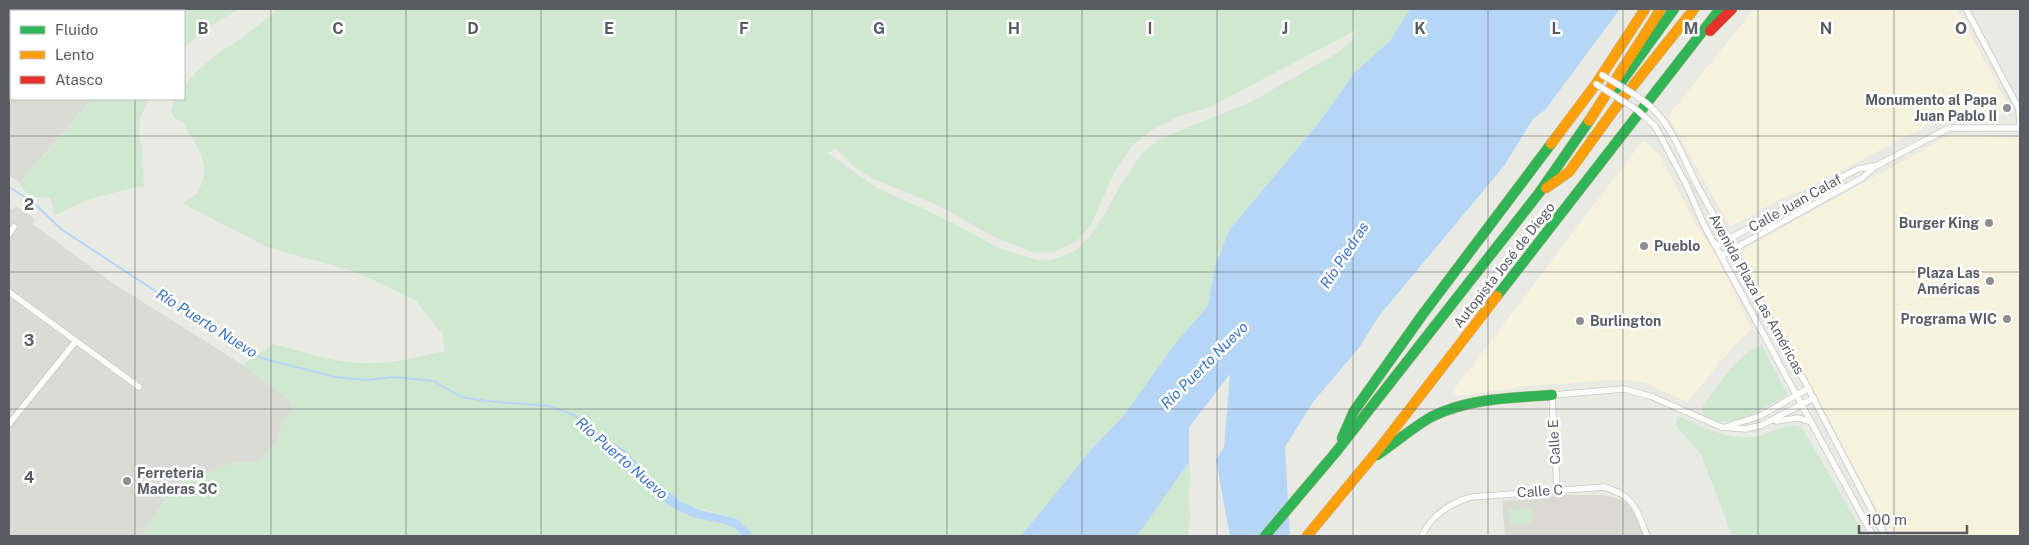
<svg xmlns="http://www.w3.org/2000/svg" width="2029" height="545" viewBox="0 0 2029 545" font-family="'Public Sans',sans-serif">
<rect width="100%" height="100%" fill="#eaeae4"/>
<!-- commercial -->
<g fill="#f6f2db">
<polygon points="1754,9 1957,9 2008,105 2000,116 1947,115 1802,191 1780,199 1730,227 1668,116"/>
<polygon points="1950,135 2020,137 2020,536 1891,536 1742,257 1743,252 1746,248"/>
<polygon points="1644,139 1660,156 1697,226 1717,257 1752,330 1737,342 1687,402 1647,384 1630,380 1610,380 1527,386 1460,396 1452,392"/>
</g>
<!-- industrial -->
<g fill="#dbdbd5">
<polygon points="9,10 11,12 11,99 92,99 41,158 37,160 20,183 9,175"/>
<polygon points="16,206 35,219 33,224 111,282 243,365 289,400 293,408 283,424 276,442 257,463 234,462 196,480 184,473 166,498 142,536 9,536 9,208 13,210"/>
</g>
<!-- education -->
<polygon fill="#dbdad2" points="1554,495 1601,495 1615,497 1626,503 1634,512 1644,536 1505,536 1502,501"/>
<!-- green -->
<g fill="#d0e8d0" fill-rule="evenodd">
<polygon points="9,9 238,9 199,34 184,48 184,11 11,12"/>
<path d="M278,9H1410L1390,41L1355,72L1317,125L1230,229L1215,266L1208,306L1174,345L1125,414L1090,451L1021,536H752C743,512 702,514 681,501C660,489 642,469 626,451L611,450C636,476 656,500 690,516C707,523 731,520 742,536H142L166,498L185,473L196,480L203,474L234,462L257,463L276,442L283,424L293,408L289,400L243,365L273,344C301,351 331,362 360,363C389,365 417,357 445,351L443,335L415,300L356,272L267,247L182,203L198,193C200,187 203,180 204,174C207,156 190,138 183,122L175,119L171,112L174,99H184V86L195,73L218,53L242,38ZM1356,30L1352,40L1339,52L1249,103L1164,137L1143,152L1123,181L1104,215L1089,237L1076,250L1061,257L1049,260H1037L1001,249L937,215L877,188L828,153L836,148L854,167L873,179L939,206L996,238L1032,252H1054L1077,241L1091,225L1116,169L1133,145L1152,130L1180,116L1210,107Z"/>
<path d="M92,99H149L140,118L139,131L142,149L144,188L139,186L90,199L55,215L50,198C38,198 25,197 20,183L37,160L42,158Z"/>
<path d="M1762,345L1788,395L1742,420L1719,422L1705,417L1702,411L1703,406C1719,386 1736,354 1762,345Z"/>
<path d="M1678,416C1705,428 1730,442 1759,436C1772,433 1791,419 1803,429L1865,536H1732L1701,454L1675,425Z"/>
<polygon points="1189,462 1191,486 1188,490 1190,514 1188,536 1137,536"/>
<polygon points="1531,508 1532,523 1510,525 1509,510"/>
</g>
<!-- water -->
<g fill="#b6d6f7">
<polygon points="1410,9 1620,9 1545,110 1533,119 1504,166 1379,316 1359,348 1313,402 1285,447 1290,536 1230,536 1216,460 1224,447 1230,374 1189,427 1189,462 1137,536 1021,536 1090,451 1125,414 1174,345 1208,306 1215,266 1230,229 1317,125 1355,72 1390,41"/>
<path d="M599,435L626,451L648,475L680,501L700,510L737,519L750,531L752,536H742C732,520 707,523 690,516C653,501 623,466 599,435Z"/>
</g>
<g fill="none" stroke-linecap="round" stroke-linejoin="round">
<!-- stream -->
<polyline stroke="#b6d6f7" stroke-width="2" points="9,187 34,203 61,229 213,329 261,358 335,377 367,380 394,377 434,381 461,397 486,401 549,406 574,415 601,437"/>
<!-- street casing -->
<g stroke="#c7c8c6" stroke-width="7">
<g id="street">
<polyline points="1966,9 2019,109 2020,128"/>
<polyline points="1696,183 1806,384 1885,536"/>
<polyline points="1687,186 1704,225 1873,536"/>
<polyline points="9,234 14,227"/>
<polyline points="1716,246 1848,174 1858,169 1874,166"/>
<polyline points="1721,256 1862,178 1876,166 1949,128 2020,128"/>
<polyline points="9,292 139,387"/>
<polyline points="1776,421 1799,418 1811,422"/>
<polyline points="9,424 76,341"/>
<polyline points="1728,426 1760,416 1809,388"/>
<polyline points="1557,489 1552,395 1624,389 1653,397 1721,427 1746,429 1762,425 1814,398"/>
<path d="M1422,536C1430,516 1452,502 1472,497L1604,487C1634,495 1637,510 1647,536"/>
</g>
</g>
<!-- fast casing -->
<g stroke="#c2b791" stroke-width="11">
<g id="fast">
<polyline points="1616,89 1674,9"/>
<polyline points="1497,296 1720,9"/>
<polyline points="1342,438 1354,411 1423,314 1551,144"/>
<path d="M1377,455C1395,443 1412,428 1431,417C1469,398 1511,398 1552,395"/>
<polyline points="1265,536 1336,452 1539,193 1589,121"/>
</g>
</g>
<!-- slow casing -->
<g stroke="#c2b791" stroke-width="11">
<g id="slow">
<polyline points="1589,121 1661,9"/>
<polyline points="1551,144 1596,84 1645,9"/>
<polyline points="1546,188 1569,172 1616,107 1694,9"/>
<polyline points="1307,536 1379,449 1497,296"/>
</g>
</g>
<!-- jam casing -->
<g stroke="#c2b791" stroke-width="11">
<polyline id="jam" points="1710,31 1732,9"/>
</g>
<!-- street -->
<use href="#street" stroke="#fcfcfb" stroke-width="5.5"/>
<!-- fast -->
<use href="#fast" stroke="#30b455" stroke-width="10"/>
<!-- slow -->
<use href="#slow" stroke="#ff9f0a" stroke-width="10"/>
<!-- jam -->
<use href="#jam" stroke="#e5322d" stroke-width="10"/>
<!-- street-bridge casing -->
<g stroke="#c7c8c6" stroke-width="7" stroke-linecap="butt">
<g id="street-bridge">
<path d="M1602,75C1620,86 1642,97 1656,112C1674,131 1684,160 1696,183"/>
<polyline points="1596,84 1637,110 1655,126 1687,186"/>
</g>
</g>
<!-- street-bridge -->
<use href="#street-bridge" stroke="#fcfcfb" stroke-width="5.5"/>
</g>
<!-- grid -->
<path fill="none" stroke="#595d63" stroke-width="1" stroke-opacity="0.55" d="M135,9V11M271,9V536M406,9V536M541,9V536M676,9V536M812,9V536M947,9V536M1082,9V536M1217,9V536M1353,9V536M1488,9V536M1623,9V536M1758,9V536M1894,9V536M135,99V536M9,136H2020M9,272H2020M9,409H2020"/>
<!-- markers -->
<g fill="#8c8e90" stroke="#fff" stroke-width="2">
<circle cx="2007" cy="108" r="5"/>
<circle cx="1989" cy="223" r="5"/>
<circle cx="1644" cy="246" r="5"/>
<circle cx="1990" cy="281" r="5"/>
<circle cx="2007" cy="319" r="5"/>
<circle cx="1580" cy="321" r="5"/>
<circle cx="127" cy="481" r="5"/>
</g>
<g text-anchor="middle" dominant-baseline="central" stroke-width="5" stroke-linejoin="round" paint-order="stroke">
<!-- poi labels -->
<g font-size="14" font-weight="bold" fill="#595d63" stroke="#fff" text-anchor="end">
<text x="1997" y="100">Monumento al Papa<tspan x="1997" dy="16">Juan Pablo II</tspan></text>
<text x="1979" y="223">Burger King</text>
<text x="1654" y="246" text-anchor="start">Pueblo</text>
<text x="1980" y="273">Plaza Las<tspan x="1980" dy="16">Américas</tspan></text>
<text x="1997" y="319">Programa WIC</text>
<text x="1590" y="321" text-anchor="start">Burlington</text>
<text x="137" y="473" text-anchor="start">Ferreteria<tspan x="137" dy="16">Maderas 3C</tspan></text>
</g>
<!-- street labels -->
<g font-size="14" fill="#595d63" stroke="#fff">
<text transform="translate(1795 203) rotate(-29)">Calle Juan Calaf</text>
<text transform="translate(1504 265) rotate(-52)">Autopista José de Diego</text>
<text transform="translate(1757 294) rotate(61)">Avenida Plaza Las Américas</text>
<text transform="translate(1554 442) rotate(-93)">Calle E</text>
<text transform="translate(1540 491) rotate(-4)">Calle C</text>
</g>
<!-- water labels -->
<g font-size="15" font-style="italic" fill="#3c75c8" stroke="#fff">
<text transform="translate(1344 255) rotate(-57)">Río Piedras</text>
<text transform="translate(207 323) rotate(32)">Río Puerto Nuevo</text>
<text transform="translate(1204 365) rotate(-45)">Río Puerto Nuevo</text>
<text transform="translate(622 458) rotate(41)">Río Puerto Nuevo</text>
</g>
</g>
<g font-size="16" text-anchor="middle" font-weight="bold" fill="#595d63" stroke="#fff" stroke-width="5" stroke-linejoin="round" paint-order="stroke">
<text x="203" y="34">B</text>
<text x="338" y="34">C</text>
<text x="473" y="34">D</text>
<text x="609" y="34">E</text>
<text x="744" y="34">F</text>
<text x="879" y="34">G</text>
<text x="1014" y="34">H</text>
<text x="1150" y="34">I</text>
<text x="1285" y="34">J</text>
<text x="1420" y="34">K</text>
<text x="1556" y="34">L</text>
<text x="1691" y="34">M</text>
<text x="1826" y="34">N</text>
<text x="1961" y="34">O</text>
<text x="29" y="210">2</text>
<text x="29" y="346">3</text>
<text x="29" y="483">4</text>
</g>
<!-- border -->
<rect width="2029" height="545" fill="none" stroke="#595d63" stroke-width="20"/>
<!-- legend -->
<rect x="10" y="10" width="175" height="90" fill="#ffffff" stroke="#bdbec1"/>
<rect x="20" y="26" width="25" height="8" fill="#30b455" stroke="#bdbec1"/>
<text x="55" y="35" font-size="15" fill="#595d63">Fluido</text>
<rect x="20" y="51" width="25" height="8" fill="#ff9f0a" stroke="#bdbec1"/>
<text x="55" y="60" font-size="15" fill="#595d63">Lento</text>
<rect x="20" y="76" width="25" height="8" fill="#e5322d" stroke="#bdbec1"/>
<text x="55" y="85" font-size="15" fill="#595d63">Atasco</text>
<!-- scale -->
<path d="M1859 525v8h108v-8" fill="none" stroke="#595d63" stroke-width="2.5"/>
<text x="1866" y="525" font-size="15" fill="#595d63" stroke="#ffffff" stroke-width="4" paint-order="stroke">100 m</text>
</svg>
